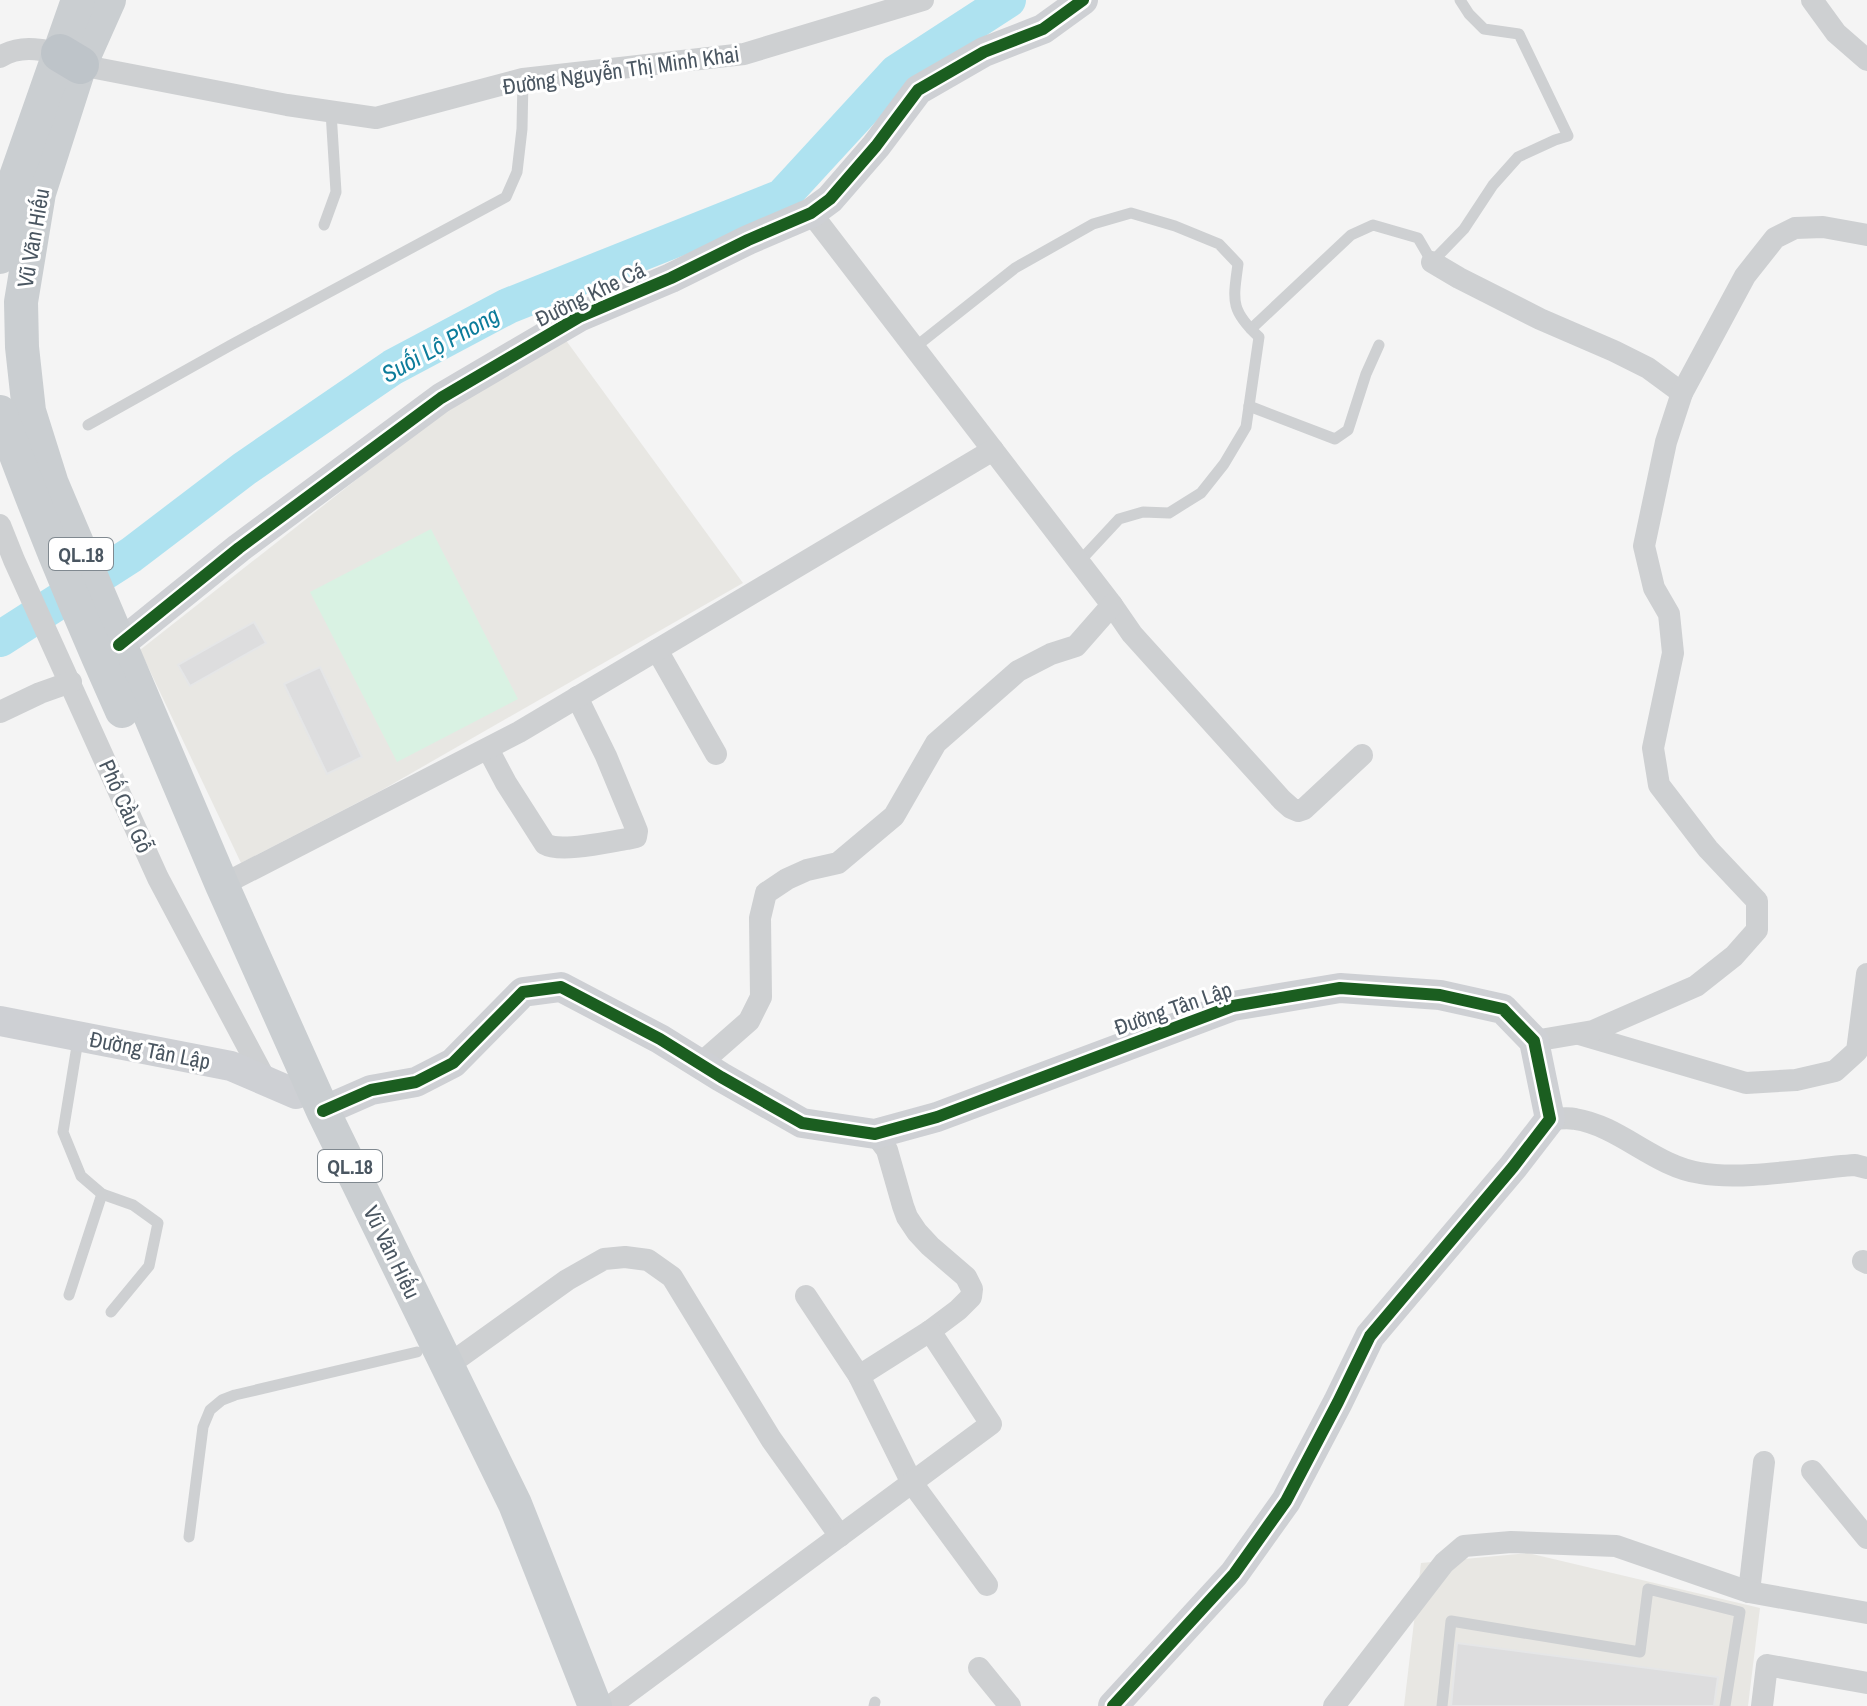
<svg xmlns="http://www.w3.org/2000/svg" width="1867" height="1706" viewBox="0 0 1867 1706" font-family="'Archivo Narrow',sans-serif">
<rect width="100%" height="100%" fill="#f4f4f4"/>
<!-- commercial -->
<g fill="#e8e7e3">
<polygon points="565,339 743,583 382,790 241,863 140,650 418,431 514,367"/>
<polygon points="1528,1553 1760,1608 1748,1706 1404,1706 1421,1563"/>
</g>
<!-- green -->
<polygon fill="#d9f2e3" points="431,529 518,699 397,762 310,592"/>
<g fill="none" stroke-linecap="round" stroke-linejoin="round">
<!-- river -->
<polyline stroke="#aee2f0" stroke-width="36" points="0,639 131,555 244,469 393,367 508,306 782,197 897,72 1008,0"/>
</g>
<!-- building -->
<g fill="#ddddde" stroke="#e5e6e7" stroke-width="2">
<polygon points="254,622 266,643 190,686 178,665"/>
<polygon points="320,667 362,757 327,774 284,684"/>
<polygon points="1457,1643 1718,1677 1714,1706 1451,1706"/>
</g>
<g fill="none" stroke-linecap="round" stroke-linejoin="round">
<!-- lane -->
<g stroke="#ced0d2" stroke-width="11">
<polyline points="324,225 336,192 331,112"/>
<polyline points="1251,329 1351,235 1373,225 1418,238 1432,262 1464,229 1493,185 1518,157 1555,140 1568,136 1519,34 1484,29 1469,14 1460,0"/>
<path d="M914,348L1015,268L1093,224L1131,213L1175,226L1219,244L1238,264C1233,301 1230,310 1259,337L1246,427L1224,464L1201,493L1169,513L1143,512L1119,519L1079,562"/>
<polyline points="1249,406 1335,439 1348,430 1366,374 1379,345"/>
<polyline points="88,425 231,345 506,197 517,172 522,129 523,79"/>
<polyline points="78,1040 63,1132 81,1176 102,1194 133,1205 158,1223 149,1266 111,1312"/>
<polyline points="69,1295 102,1194"/>
<polyline points="189,1537 203,1427 210,1410 222,1400 235,1395 417,1352"/>
<polyline points="874,1706 875,1702"/>
<polyline points="1442,1706 1451,1621 1640,1652 1648,1589 1740,1612 1725,1706"/>
</g>
<!-- street -->
<g stroke="#ced0d2" stroke-width="22">
<polyline points="1812,0 1836,33 1867,60"/>
<path d="M0,57C19,45 39,49 60,53"/>
<polyline points="80,65 287,105 376,118 523,79 744,54 923,0"/>
<polyline points="811,213 1112,605 1132,634 1282,800 1291,808 1298,811 1304,809 1362,755"/>
<polyline points="1432,262 1459,278 1540,319 1614,351 1648,368 1682,393"/>
<polyline points="0,525 14,560 158,878 266,1081"/>
<polyline points="657,650 716,754"/>
<polyline points="0,712 40,693 71,682"/>
<path d="M488,749L506,783L545,844C560,853 608,842 627,839L636,837L637,831L633,821L606,756L577,697"/>
<polyline points="222,885 519,732 993,450"/>
<polyline points="1579,1034 1746,1083 1796,1080 1835,1071 1857,1051 1867,974"/>
<polyline points="1534,1041 1593,1031 1696,986 1734,956 1757,930 1757,901 1708,849 1659,785 1653,748 1673,653 1669,614 1654,588 1644,546 1666,442 1682,393 1745,276 1775,238 1795,228 1823,227 1867,235"/>
<polyline points="700,1064 749,1021 761,997 760,918 766,893 787,879 807,870 838,863 894,816 936,743 1018,671 1051,654 1076,646 1112,605"/>
<path d="M1550,1119C1558,1119 1567,1117 1575,1119C1620,1126 1654,1166 1700,1173C1744,1181 1808,1168 1855,1165L1867,1168"/>
<polyline points="1863,1261 1867,1263"/>
<polyline points="806,1296 859,1376 912,1483 987,1585"/>
<polyline points="447,1366 567,1280 604,1259 625,1257 648,1260 672,1277 771,1439 840,1536"/>
<polyline points="859,1376 930,1331 958,1310 971,1297 972,1289 966,1277 930,1246 917,1232 907,1217 903,1206 887,1150 875,1134"/>
<polyline points="1812,1471 1867,1538"/>
<polyline points="1749,1592 1764,1462"/>
<polyline points="979,1668 1010,1706"/>
<polyline points="610,1706 991,1424 930,1331"/>
<polyline points="1334,1706 1444,1563 1464,1546 1511,1542 1616,1546 1749,1592 1867,1613"/>
<polyline points="1762,1706 1767,1665 1867,1683"/>
</g>
<!-- secondary -->
<g stroke="#ced0d4" stroke-width="30">
<polyline points="119,645 239,548 441,398 579,317 671,278 748,240 811,213 830,199 876,146 918,90 984,52 1043,29 1083,0"/>
<polyline points="0,1021 231,1066 296,1094"/>
<polyline points="323,1111 371,1090 416,1082 453,1063 523,992 561,987 660,1039 721,1077 802,1123 875,1134 937,1117 1233,1006 1340,988 1440,995 1503,1009 1534,1041 1550,1119 1513,1167 1370,1336 1338,1402 1286,1501 1234,1574 1113,1706"/>
</g>
<!-- primary -->
<g stroke="#caced1" stroke-width="34">
<polyline points="109,0 80,65 39,193 21,302 22,347 29,411 52,484 222,885 323,1111 515,1504 595,1706"/>
<polyline points="0,257 13,185 78,0"/>
<path d="M0,412C37,514 78,613 122,711"/>
</g>
<!-- highway -->
<polyline stroke="#bec4c9" stroke-width="38" points="60,53 80,65"/>
<!-- cycleway casing -->
<g stroke="#fff" stroke-width="17">
<g id="cycleway">
<polyline points="119,645 239,548 441,398 579,317 671,278 748,240 811,213 830,199 876,146 918,90 984,52 1043,29 1083,0"/>
<polyline points="323,1111 371,1090 416,1082 453,1063 523,992 561,987 660,1039 721,1077 802,1123 875,1134 937,1117 1233,1006 1340,988 1440,995 1503,1009 1534,1041 1550,1119 1513,1167 1370,1336 1338,1402 1286,1501 1234,1574 1113,1706"/>
</g>
</g>
<!-- cycleway -->
<use href="#cycleway" stroke="#1b5e20" stroke-width="12"/>
</g>
<g text-anchor="middle" dominant-baseline="central" stroke-width="6" stroke-linejoin="round" paint-order="stroke">
<!-- shield labels -->
<g fill="#fff" stroke="#808990" stroke-width="2">
<rect x="49" y="538" width="64" height="32" rx="6"/>
<rect x="318" y="1150" width="64" height="32" rx="6"/>
</g>
<g font-size="20" font-weight="bold" fill="#4a5661">
<text x="81" y="554">QL.18</text>
<text x="350" y="1166">QL.18</text>
</g>
<!-- street labels -->
<g font-size="22" fill="#4a5661" stroke="#fff">
<text transform="translate(621 70) rotate(-8)">Đường Nguyễn Thị Minh Khai</text>
<text transform="translate(33 238) rotate(-80)">Vũ Văn Hiếu</text>
<text transform="translate(590 294) rotate(-26)">Đường Khe Cá</text>
<text transform="translate(126 806) rotate(66)">Phố Cầu Gỗ</text>
<text transform="translate(1173 1008) rotate(-19)">Đường Tân Lập</text>
<text transform="translate(150 1050) rotate(11)">Đường Tân Lập</text>
<text transform="translate(392 1252) rotate(64)">Vũ Văn Hiếu</text>
</g>
<!-- water labels -->
<g font-size="24" font-style="italic" fill="#0c7c9b" stroke="#fff">
<text transform="translate(440 344) rotate(-29)">Suối Lộ Phong</text>
</g>
</g>
</svg>
